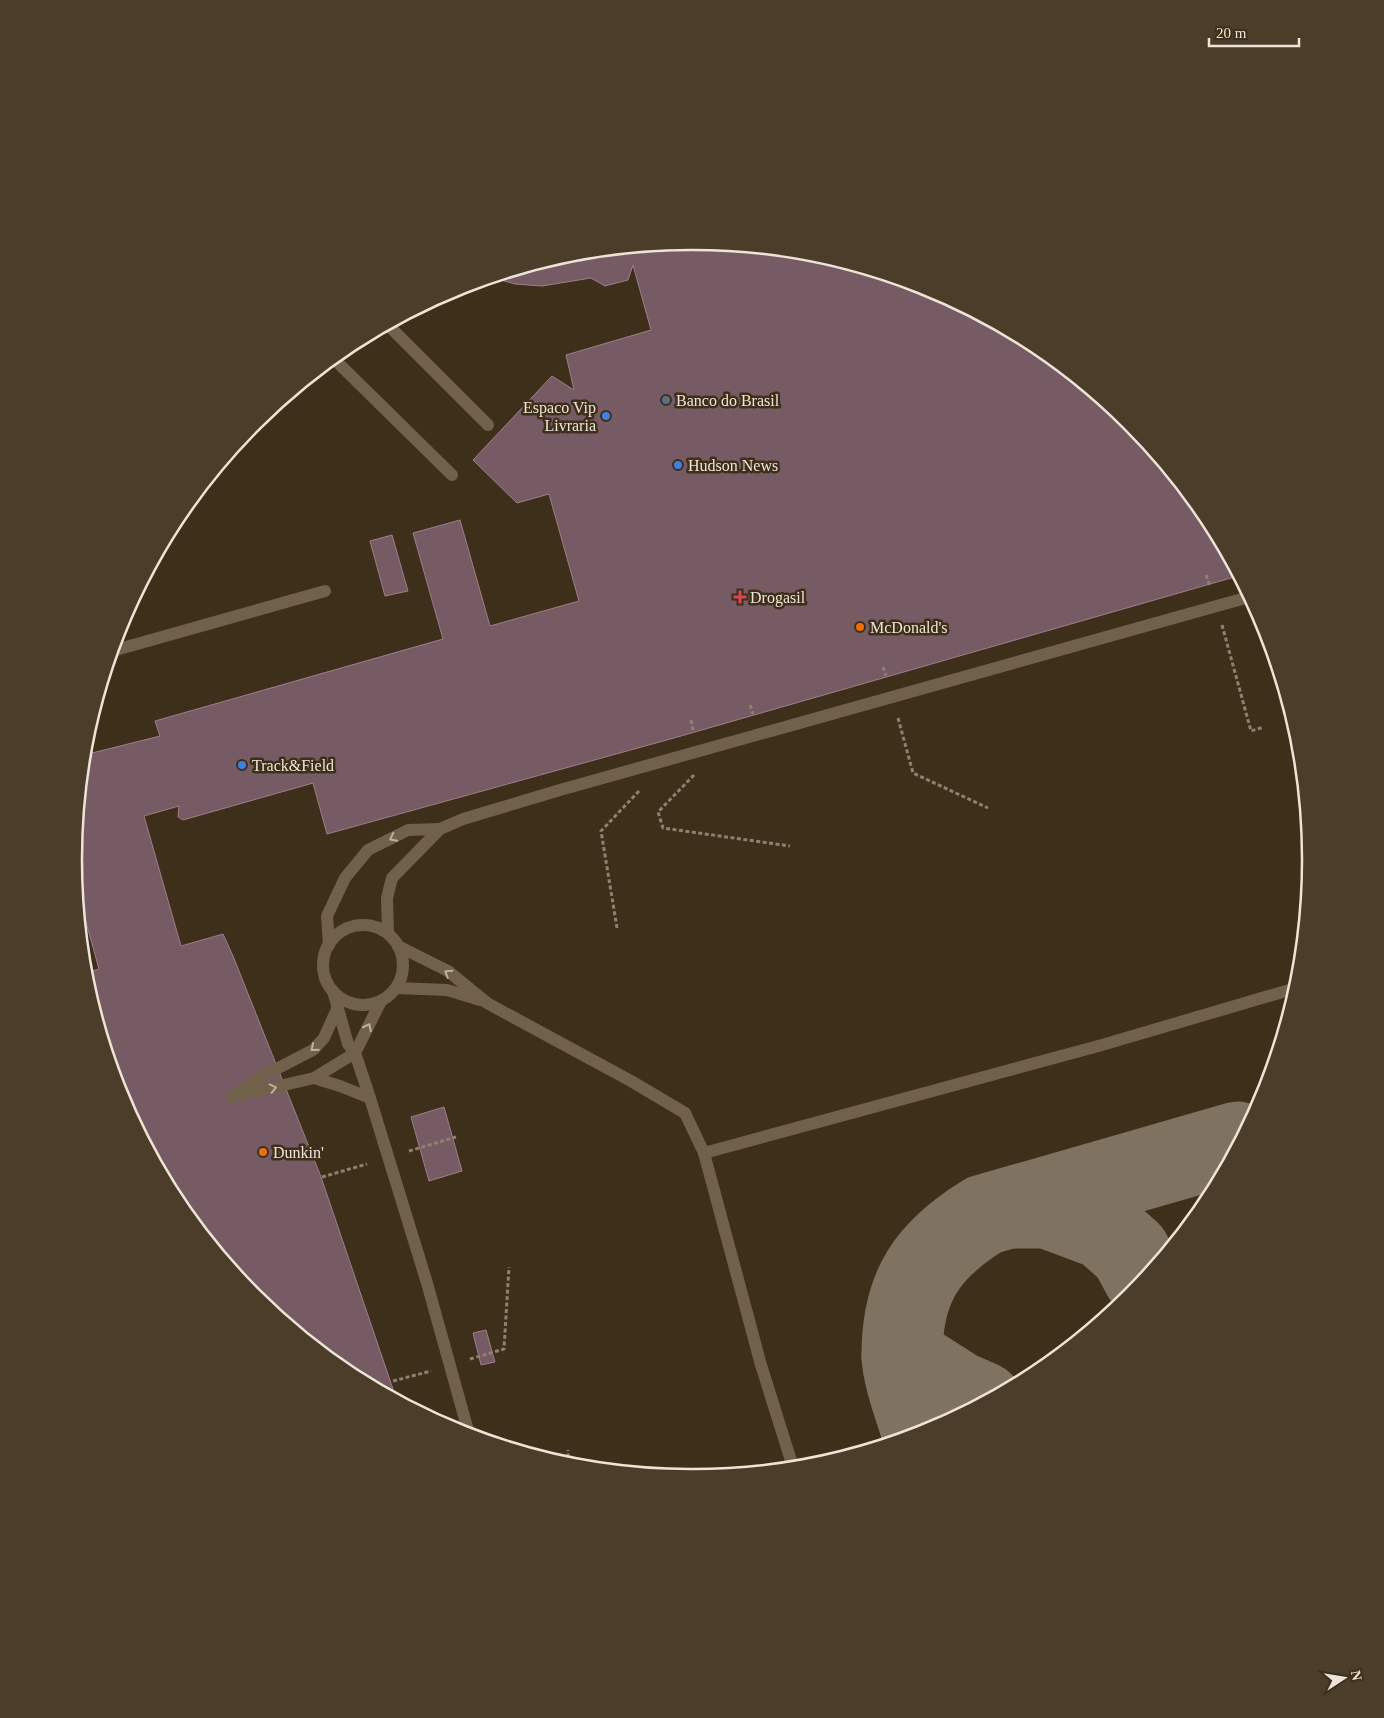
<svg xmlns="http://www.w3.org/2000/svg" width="1384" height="1718" viewBox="0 0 1384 1718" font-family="Georgia,serif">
<rect width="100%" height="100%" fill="#3e2f1b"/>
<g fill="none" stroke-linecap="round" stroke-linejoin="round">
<!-- taxiway -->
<g stroke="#7f7260" stroke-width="81">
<polyline points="1010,1208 1048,1208 1104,1229 1130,1252 1144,1278"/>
<polyline points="902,1356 957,1391 982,1402"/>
<path d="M922,1432C916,1412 902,1375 902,1355C902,1287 927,1250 984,1215L1238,1142"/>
</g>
</g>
<!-- building -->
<g fill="#765b65" stroke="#9c7f89">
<polygon points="692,241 813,253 929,288 1036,345 1129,422 1206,516 1238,576 674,738 327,834 313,783 183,820 178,817 179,806 144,816 181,946 223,934 233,956 321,1177 396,1398 348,1373 255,1296 178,1202 121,1095 86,979 85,973 99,969 77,890 74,859 84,755 160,736 155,721 443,639 413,533 460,520 490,626 579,601 549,494 517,503 473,460 552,376 574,390 566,355 651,330 633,265 628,280 605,286 591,278 542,286 515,284 491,277 572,253"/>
<polygon points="392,535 408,591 385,596 370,541"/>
<polygon points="444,1107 462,1171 429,1181 411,1117"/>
<polygon points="486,1330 495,1362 481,1365 473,1333"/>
</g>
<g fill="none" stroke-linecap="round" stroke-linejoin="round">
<!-- path -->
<g stroke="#8d8170" stroke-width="3" stroke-dasharray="4 2.5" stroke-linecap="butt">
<polyline points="1206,575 1210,586"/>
<polyline points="1222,625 1251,731 1264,727"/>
<polyline points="883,667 886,676"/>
<polyline points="750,705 753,714"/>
<polyline points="898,718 913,773 988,808"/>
<polyline points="691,720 693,730"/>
<polyline points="694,775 658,812 663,828 790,846"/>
<polyline points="617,928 601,831 639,791"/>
<polyline points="409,1151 456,1137"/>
<polyline points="322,1177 367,1164"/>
<polyline points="470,1359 504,1349 509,1267"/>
<polyline points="393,1381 431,1371"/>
<polyline points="568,1464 568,1450"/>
</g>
<!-- service -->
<g stroke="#71614b" stroke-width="12">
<polyline points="387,324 488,425"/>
<polyline points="333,358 452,475"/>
<polyline points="112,651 325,591"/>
<circle cx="363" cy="965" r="40"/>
<polyline points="388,933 387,898 392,878 440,829 463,819 560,790 1249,597"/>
<polyline points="329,945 327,916 345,878 368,850 408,830 440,829"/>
<polyline points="398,946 448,971 487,1003 631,1081 685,1113 704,1153"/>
<polyline points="396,988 447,990 480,1000"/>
<polyline points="333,991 348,1044 355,1053 370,1098 427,1283 469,1434"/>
<polyline points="314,1078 340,1086 370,1098"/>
<polyline points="238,1092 259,1078 313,1050 324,1038 338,1007"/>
<polyline points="232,1097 314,1078 355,1053 381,1001"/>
<polyline points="793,1467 761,1365 704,1153 1102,1045 1296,988"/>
</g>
</g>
<!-- one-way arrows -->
<defs><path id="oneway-chevron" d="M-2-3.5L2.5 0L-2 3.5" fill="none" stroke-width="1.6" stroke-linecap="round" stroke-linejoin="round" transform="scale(1.25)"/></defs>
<g stroke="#bbb09f">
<use href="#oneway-chevron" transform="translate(393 838) rotate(153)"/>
<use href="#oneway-chevron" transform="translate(448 973) rotate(-147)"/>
<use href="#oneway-chevron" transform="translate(368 1027) rotate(-63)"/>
<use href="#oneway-chevron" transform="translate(314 1048) rotate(140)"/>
<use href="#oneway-chevron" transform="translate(273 1088) rotate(-13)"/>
</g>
<!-- markers -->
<circle fill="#5c6f8a" stroke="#3e2f1b" stroke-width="2" cx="666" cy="400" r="5"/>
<g fill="#3f7fe0" stroke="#3e2f1b" stroke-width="2">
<circle cx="606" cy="416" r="5"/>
<circle cx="678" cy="465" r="5"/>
<circle cx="242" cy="765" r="5"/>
</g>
<path fill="#e0444e" stroke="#3e2f1b" stroke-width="2" d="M737.5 589.5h5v5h5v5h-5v5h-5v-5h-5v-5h5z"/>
<g fill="#e8710a" stroke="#3e2f1b" stroke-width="2">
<circle cx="860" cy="627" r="5"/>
<circle cx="263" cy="1152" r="5"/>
</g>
<g text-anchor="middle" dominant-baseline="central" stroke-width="5" stroke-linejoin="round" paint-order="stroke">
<!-- poi labels -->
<g font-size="16" fill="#ede4d7" stroke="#3e2f1b" text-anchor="start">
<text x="676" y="400">Banco do Brasil</text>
<text x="596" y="407" text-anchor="end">Espaco Vip<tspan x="596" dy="18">Livraria</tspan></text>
<text x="688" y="465">Hudson News</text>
<text x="750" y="597">Drogasil</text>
<text x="870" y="627">McDonald's</text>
<text x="252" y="765">Track&amp;Field</text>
<text x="273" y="1152">Dunkin'</text>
</g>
</g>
<!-- crop -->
<path d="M0 0H1384V1718H0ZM691 250H693A609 609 0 0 1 1302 859V860A609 609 0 0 1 693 1469H691A609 609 0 0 1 82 860V859A609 609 0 0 1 691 250Z" fill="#4c3d2a" fill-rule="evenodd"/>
<path fill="none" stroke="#ede4d7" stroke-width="2.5" d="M691 250H693A609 609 0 0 1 1302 859V860A609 609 0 0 1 693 1469H691A609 609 0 0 1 82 860V859A609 609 0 0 1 691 250Z"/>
<!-- north arrow -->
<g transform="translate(1344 1678) rotate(78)" stroke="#3e2f1b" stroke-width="4" paint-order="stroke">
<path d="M0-4L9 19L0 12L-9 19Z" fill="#ede4d7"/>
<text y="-8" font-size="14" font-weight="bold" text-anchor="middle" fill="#ede4d7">N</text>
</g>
<!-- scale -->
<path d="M1209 38v8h90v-8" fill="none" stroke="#ede4d7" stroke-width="2.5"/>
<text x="1216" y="38" font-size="15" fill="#ede4d7" stroke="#3e2f1b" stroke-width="4" paint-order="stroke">20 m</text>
</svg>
